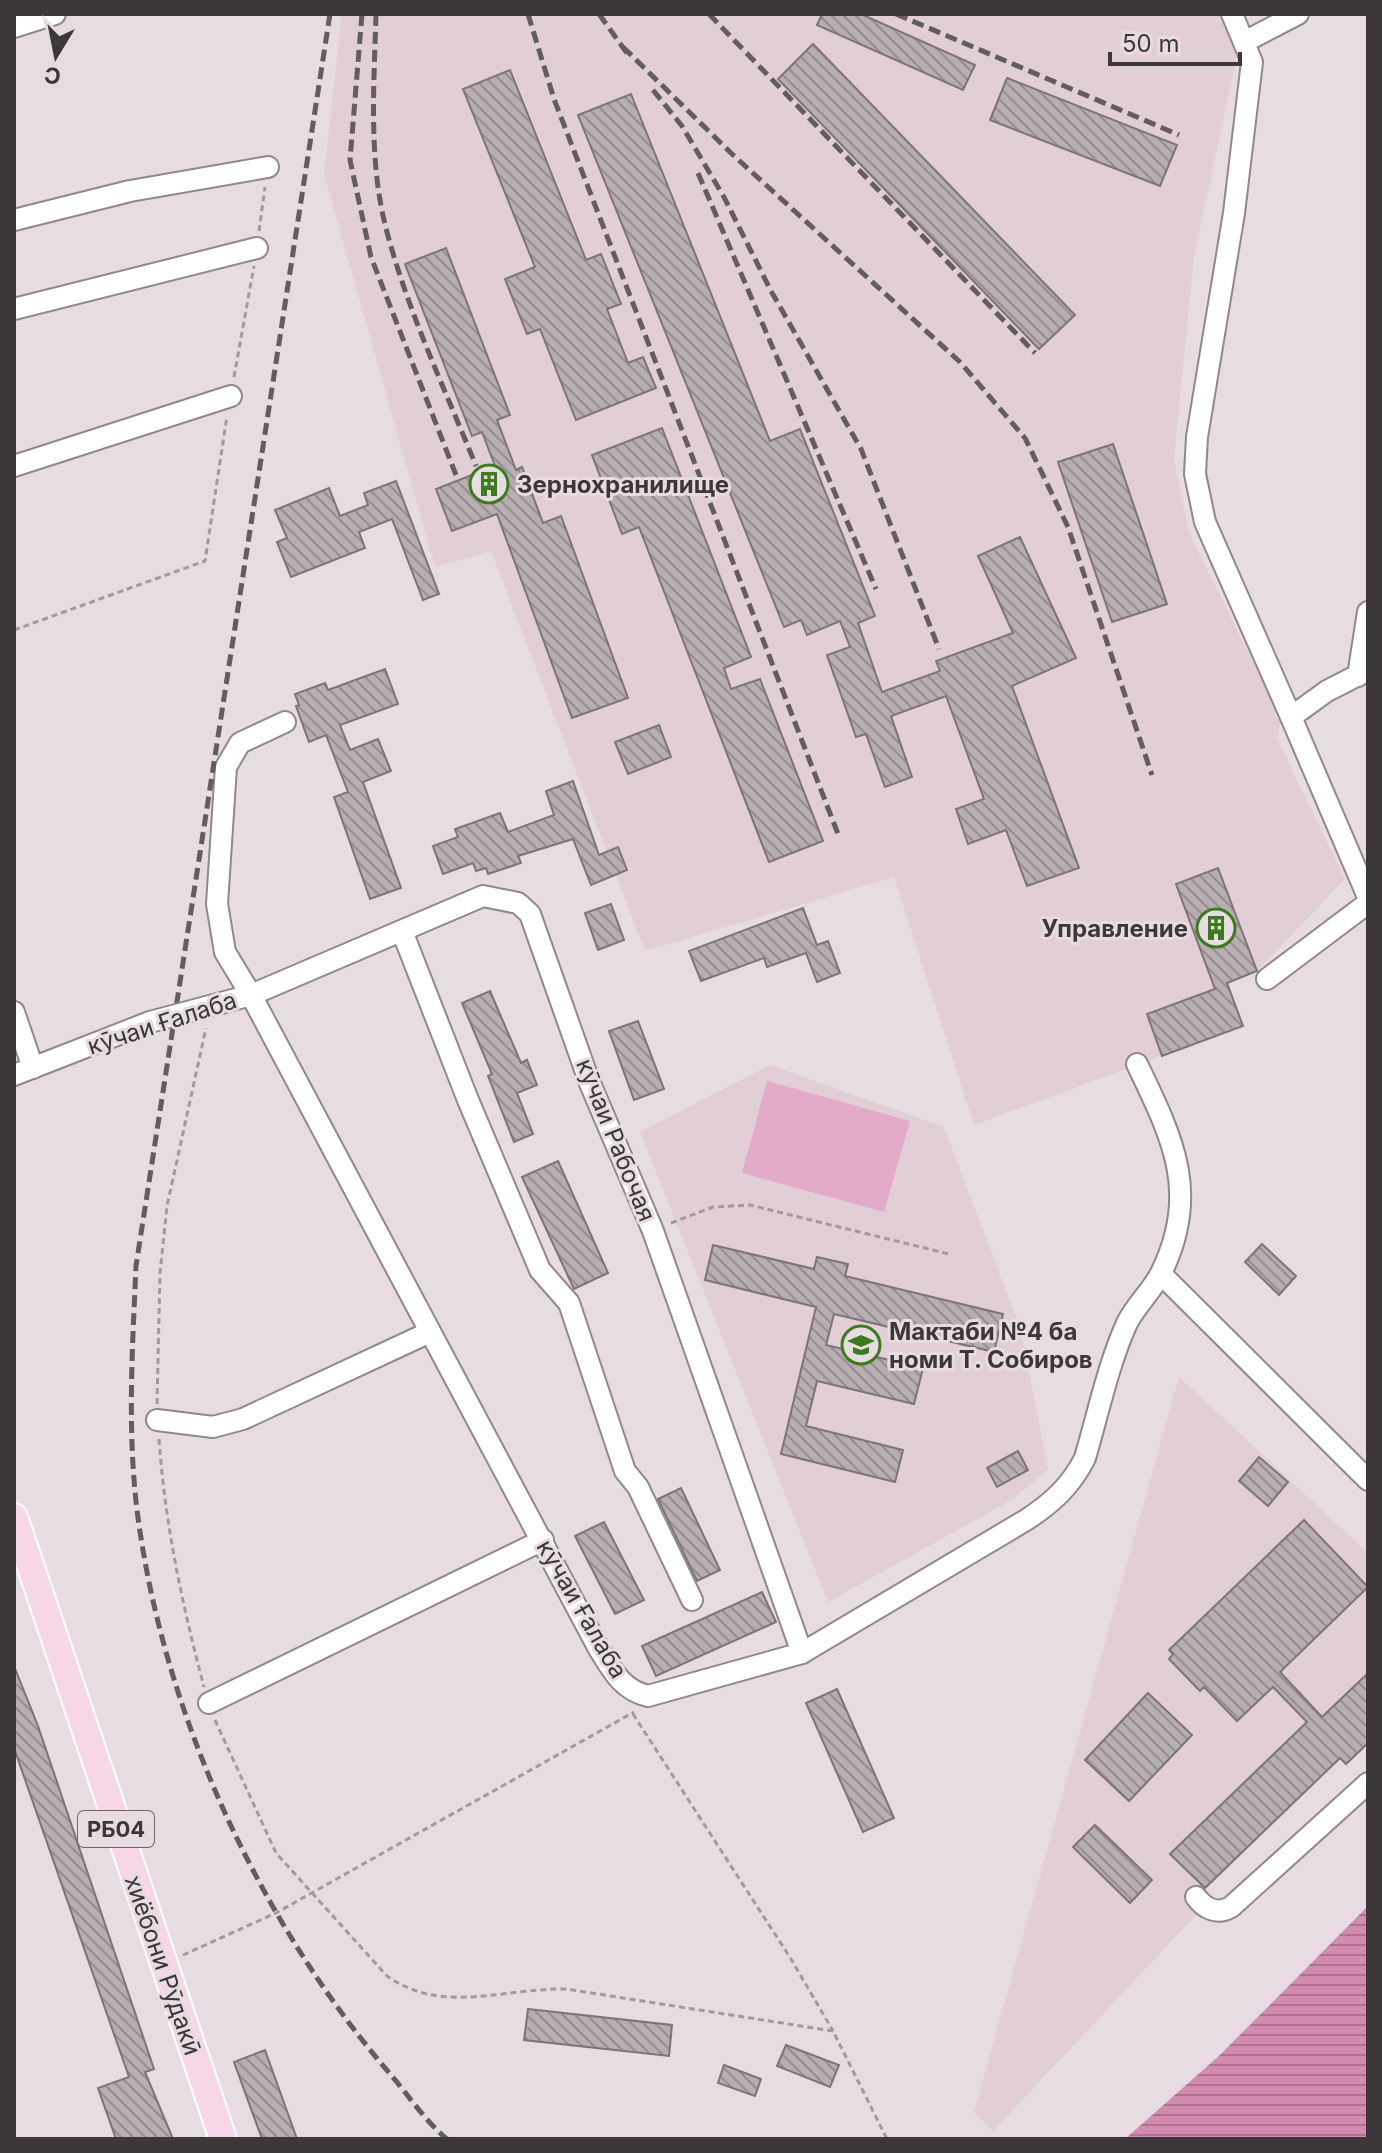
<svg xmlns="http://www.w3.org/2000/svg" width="1382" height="2153" viewBox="0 0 1382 2153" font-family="Inter,sans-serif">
<defs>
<pattern id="water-rules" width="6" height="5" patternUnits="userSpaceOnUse" patternTransform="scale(2)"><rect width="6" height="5" fill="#d38cb0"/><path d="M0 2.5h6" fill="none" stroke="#ac7390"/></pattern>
<pattern id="building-back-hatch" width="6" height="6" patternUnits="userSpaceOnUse" patternTransform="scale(2)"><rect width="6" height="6" fill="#b8adb2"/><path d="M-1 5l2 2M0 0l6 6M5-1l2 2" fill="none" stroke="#978e92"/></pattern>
</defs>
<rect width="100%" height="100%" fill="#e7dce1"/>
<!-- built -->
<g fill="#e1ced7">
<polygon points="342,14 1221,14 1237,56 1194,256 1174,460 1189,532 1281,720 1277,739 1345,879 1257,971 1227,983 1243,1026 974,1125 894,877 645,951 491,551 435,567 324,174"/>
<polygon points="770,1065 944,1127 1021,1330 1048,1469 1013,1499 828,1602 640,1132"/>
<polygon points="1179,1377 1368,1553 1368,1743 1346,1764 1339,1758 1204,1888 1190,1903 1198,1913 993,2131 974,2112"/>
</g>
<!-- grass -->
<polygon fill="#e3abc7" points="767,1081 910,1121 884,1212 742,1173"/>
<!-- water -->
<polygon fill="url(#water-rules)" points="1368,1906 1368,2139 1125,2139 1220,2055"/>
<!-- building -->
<g fill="url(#building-back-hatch)" stroke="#7d7478" stroke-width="2">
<polygon points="822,14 861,14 975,65 963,90 817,25"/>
<polygon points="813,44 1075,315 1039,349 778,79"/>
<polygon points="510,70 586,260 601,254 621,304 607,309 628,363 643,357 656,388 576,420 540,329 527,334 505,279 535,267 463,89"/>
<polygon points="1007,78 1177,145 1160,186 990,120"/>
<polygon points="631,94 770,441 800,429 875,616 858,623 882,692 940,671 936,661 1013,633 978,556 1020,537 1076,658 1012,686 1079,868 1027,886 1006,830 968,844 956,809 984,799 946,696 891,716 912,777 885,787 866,734 856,737 827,655 850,647 840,621 807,635 801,620 784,627 578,115"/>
<polygon points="446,248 510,415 497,420 516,470 522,467 543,523 561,516 628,698 572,718 497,514 452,531 436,489 495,466 482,432 472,436 405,264"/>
<polygon points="662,428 751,657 724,668 731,689 760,679 823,841 769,862 639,527 622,534 592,455"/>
<polygon points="1113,444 1167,604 1112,622 1058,462"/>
<polygon points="396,481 439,594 423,600 392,519 359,532 365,548 291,577 277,542 287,538 275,510 329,488 340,516 368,505 364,493"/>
<polygon points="385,669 398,704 340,725 350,750 378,739 391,771 363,782 401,888 370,899 334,797 348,792 326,735 309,742 296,706 299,705 295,694 325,683 328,690"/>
<polygon points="659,725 671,757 628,774 615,742"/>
<polygon points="573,781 599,855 618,847 627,870 591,885 573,839 518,856 521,863 488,874 486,868 476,871 473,863 443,874 433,846 458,837 455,829 500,813 508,832 554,815 546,791"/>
<polygon points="1218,868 1257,971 1227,983 1243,1026 1162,1056 1147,1014 1215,989 1176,884"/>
<polygon points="611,904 624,940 598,950 585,913"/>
<polygon points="803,908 817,945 828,941 840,973 817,982 806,953 767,967 764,958 701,981 689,951"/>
<polygon points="490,991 521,1063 527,1060 537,1085 517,1093 533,1134 514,1142 488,1076 492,1074 462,1003"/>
<polygon points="638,1021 664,1089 634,1100 609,1031"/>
<polygon points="558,1161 608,1273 574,1289 522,1177"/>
<polygon points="1262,1244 1296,1276 1279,1295 1245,1262"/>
<polygon points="713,1245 814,1269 817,1257 848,1264 845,1276 1003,1314 994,1352 834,1314 826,1345 923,1368 914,1404 817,1381 806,1426 903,1450 895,1482 781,1454 816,1307 705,1280"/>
<polygon points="1018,1451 1028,1470 997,1487 987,1468"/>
<polygon points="1259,1457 1288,1482 1268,1506 1239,1481"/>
<polygon points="681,1488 720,1570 697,1581 658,1499"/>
<polygon points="1304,1520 1368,1587 1280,1672 1322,1717 1368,1673 1368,1743 1346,1764 1340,1758 1205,1888 1170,1854 1307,1722 1273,1687 1237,1721 1204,1687 1200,1691 1169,1659 1173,1654 1169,1650"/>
<polygon points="604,1522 644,1600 615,1614 575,1536"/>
<polygon points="762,1592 776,1622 656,1676 642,1646"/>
<polygon points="14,1666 38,1726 154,2069 145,2072 173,2139 116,2139 98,2088 129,2077 14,1748"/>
<polygon points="837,1689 894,1818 863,1832 806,1703"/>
<polygon points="1148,1693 1192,1735 1129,1801 1085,1760"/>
<polygon points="1095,1825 1152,1880 1130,1903 1073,1847"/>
<polygon points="528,2009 672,2025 669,2056 524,2040"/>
<polygon points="786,2045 839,2065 830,2087 777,2066"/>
<polygon points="265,2050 297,2139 262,2139 234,2062"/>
<polygon points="724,2065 761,2079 755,2096 718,2083"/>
</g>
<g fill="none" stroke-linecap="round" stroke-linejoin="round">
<!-- minor casing -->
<g stroke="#91878c" stroke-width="24">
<g id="minor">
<polyline points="1232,14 1252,62 1234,213 1197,437 1195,474 1205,522 1291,717"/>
<polyline points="14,27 55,14"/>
<polyline points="1246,41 1298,14"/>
<polyline points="14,220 130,191 268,167"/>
<polyline points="14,309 257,248"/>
<polyline points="14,466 231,396"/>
<polyline points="1368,670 1327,691 1291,717 1368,897"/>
<polyline points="1358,676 1368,612"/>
<polyline points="285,722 240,743 226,767 217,904 225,952 251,995 483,896 518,903 530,914 589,1081 653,1231 802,1653"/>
<polyline points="402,931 468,1100 540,1270 569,1303 625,1471 638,1487 692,1600"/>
<polyline points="1267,979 1368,903"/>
<path d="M206,1007L251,995L599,1649C612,1670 622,1690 648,1696L802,1653L1026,1520C1052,1503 1071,1486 1085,1458C1098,1414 1108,1365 1127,1323C1136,1305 1152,1291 1161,1273C1201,1193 1172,1137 1137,1064"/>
<polyline points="14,1012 33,1068"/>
<polyline points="14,1075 150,1022"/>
<polyline points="1161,1274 1368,1480"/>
<polyline points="157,1420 213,1427 243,1419 430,1332"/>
<polyline points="209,1703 543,1540"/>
<path d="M1196,1897C1205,1909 1217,1915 1231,1907L1368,1783"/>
</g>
</g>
<!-- major casing -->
<g stroke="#fff" stroke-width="30">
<polyline id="major" points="14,1517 223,2139"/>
</g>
<!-- path -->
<g stroke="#a29a9d" stroke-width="3" stroke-dasharray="6 4" stroke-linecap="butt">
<polyline points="259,231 265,187"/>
<polyline points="234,377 254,266"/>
<polyline points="14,630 205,561 227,416"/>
<polyline points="671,1223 713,1207 750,1205 949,1254"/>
<polyline points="157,1404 160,1273 167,1206 206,1028"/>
<path d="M159,1439C165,1524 182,1604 204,1687"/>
<polyline points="633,1714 791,1959 833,2031"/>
<path d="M215,1720L276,1853L387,1976C442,2015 502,1988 566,1989L833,2031L887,2139"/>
<polyline points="183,1955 276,1913 634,1712"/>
</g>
<!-- minor -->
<use href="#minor" stroke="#fff" stroke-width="20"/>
<!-- major -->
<use href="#major" stroke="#f7d7e7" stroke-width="26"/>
<!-- rail -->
<g stroke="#635d5f" stroke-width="5" stroke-dasharray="12 6" stroke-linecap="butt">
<path d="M330,14L136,1266C132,1357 126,1448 141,1538C171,1730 265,1929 391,2075C409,2096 426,2122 447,2139"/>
<polyline points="362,14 350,160 371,257 456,475"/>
<path d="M376,14C374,86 368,162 387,232C408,312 445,389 476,466"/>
<polyline points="528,14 554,99 838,834"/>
<polyline points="599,14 629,56"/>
<polyline points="709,14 1035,353"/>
<polyline points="896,14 1179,135"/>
<polyline points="623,47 732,154 960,362 1025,438 1068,527 1152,775"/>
<polyline points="653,90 682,126 724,197 771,291 861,449 939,649"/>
<polyline points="698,173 876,589"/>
</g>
<!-- minor-bridge casing -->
<g stroke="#91878c" stroke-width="24" stroke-linecap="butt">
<polyline id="minor-bridge" points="150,1022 206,1007"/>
</g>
<!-- minor-bridge -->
<use href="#minor-bridge" stroke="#fff" stroke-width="20"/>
</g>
<!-- icons -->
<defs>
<g id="building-ring" transform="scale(2)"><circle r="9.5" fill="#e7dce1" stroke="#3c7c1c" stroke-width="1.5"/><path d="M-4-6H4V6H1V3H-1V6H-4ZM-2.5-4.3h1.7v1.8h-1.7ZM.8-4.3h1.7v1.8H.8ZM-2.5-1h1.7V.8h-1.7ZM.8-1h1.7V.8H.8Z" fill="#3c7c1c"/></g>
<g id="school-ring" transform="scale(2)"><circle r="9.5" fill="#e7dce1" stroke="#3c7c1c" stroke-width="1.5"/><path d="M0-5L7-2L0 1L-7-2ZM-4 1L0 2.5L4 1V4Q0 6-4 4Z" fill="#3c7c1c"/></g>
</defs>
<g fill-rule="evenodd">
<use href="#building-ring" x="489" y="484"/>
<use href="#building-ring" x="1216" y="928"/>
<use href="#school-ring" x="861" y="1345"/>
</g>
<g text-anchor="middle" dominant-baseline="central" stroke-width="6" stroke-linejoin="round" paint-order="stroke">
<!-- shield labels -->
<rect fill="#e7dce1" stroke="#6f686b" stroke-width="2" x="78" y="1811" width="76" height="36" rx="6"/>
<g font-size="22" font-weight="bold" fill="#3c3739">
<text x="116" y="1829">РБ04</text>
</g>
<!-- poi labels -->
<g font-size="24" font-weight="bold" fill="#3c3739" stroke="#e7dce1" text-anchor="start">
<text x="517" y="484">Зернохранилище</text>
<text x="1188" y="928" text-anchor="end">Управление</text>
<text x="889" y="1331">Мактаби №4 ба<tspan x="889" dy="28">номи Т. Собиров</tspan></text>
</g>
<!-- street labels -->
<g font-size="24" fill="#3c3739" stroke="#e7dce1">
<text transform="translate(162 1023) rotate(-18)">кӯчаи Ғалаба</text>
<text transform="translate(616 1140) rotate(68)">кӯчаи Рабочая</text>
<text transform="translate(582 1609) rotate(60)">кӯчаи Ғалаба</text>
<text transform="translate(163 1965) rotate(71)">хиёбони Рӯдакӣ</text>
</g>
</g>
<!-- border -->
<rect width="1382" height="2153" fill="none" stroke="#3c3739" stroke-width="32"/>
<!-- north arrow -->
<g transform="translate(56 56) rotate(190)" stroke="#e7dce1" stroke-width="6" paint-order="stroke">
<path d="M0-6L14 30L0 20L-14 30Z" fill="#3c3739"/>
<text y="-12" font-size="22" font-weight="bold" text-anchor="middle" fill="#3c3739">С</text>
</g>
<!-- scale -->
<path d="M1110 52v12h130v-12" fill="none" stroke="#3c3739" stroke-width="4"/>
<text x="1122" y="52" font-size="24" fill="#3c3739" stroke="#e7dce1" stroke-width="6" paint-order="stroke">50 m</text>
</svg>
